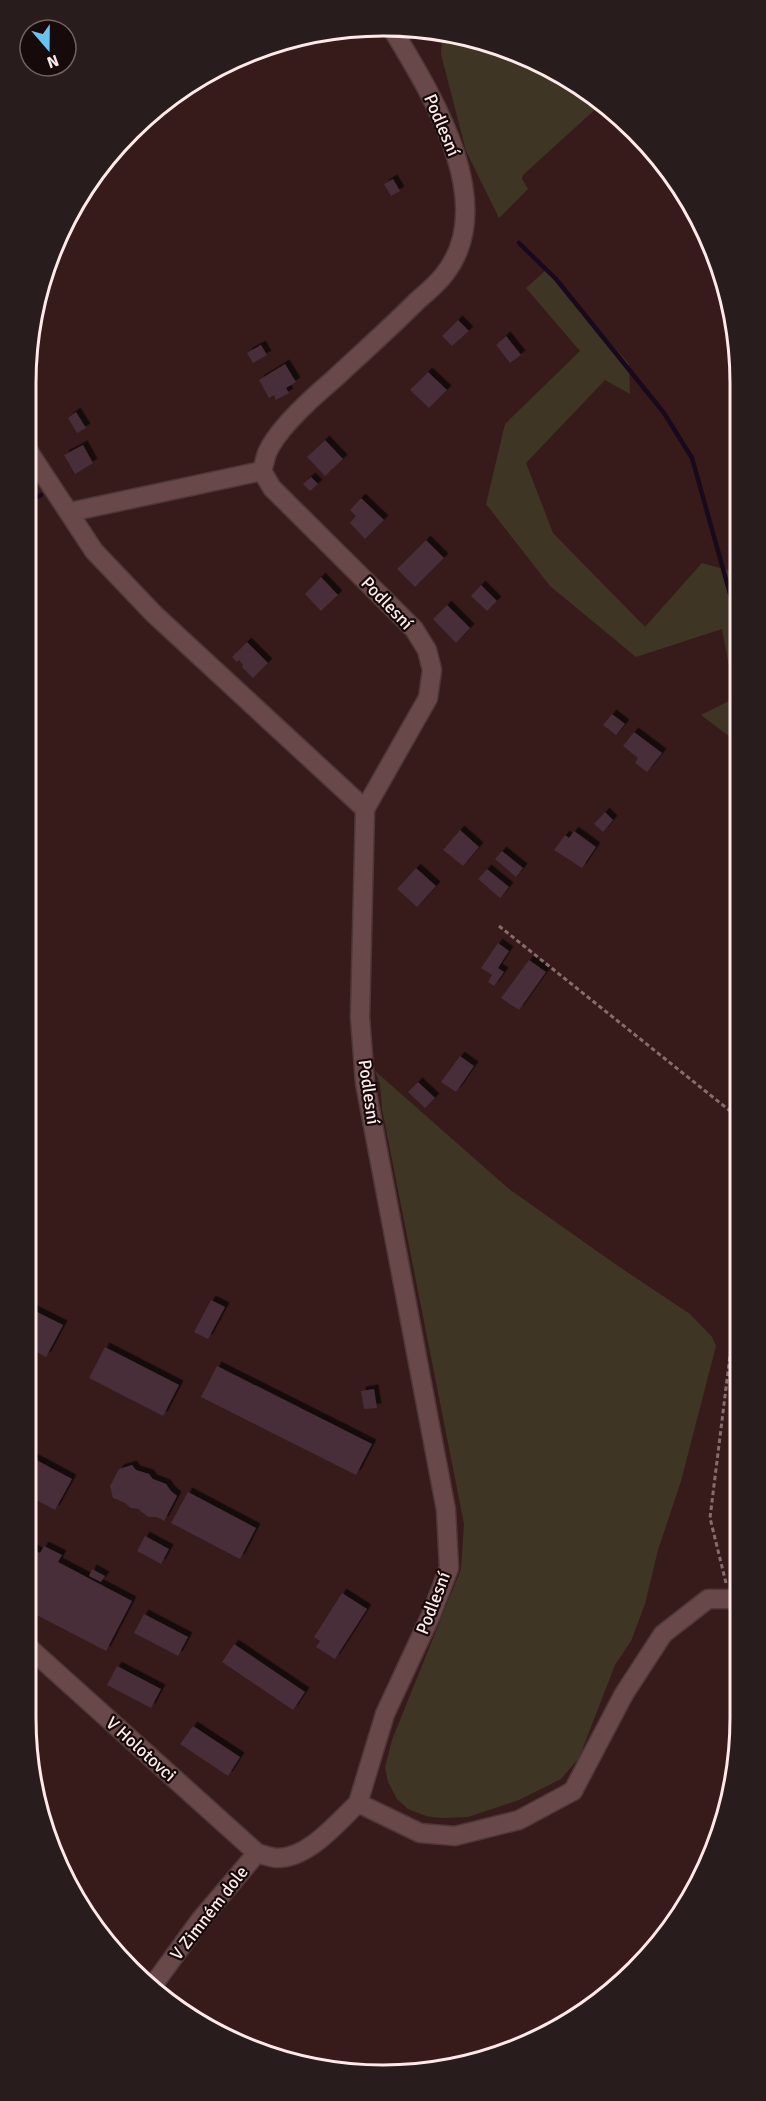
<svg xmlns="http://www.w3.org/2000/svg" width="766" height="2101" viewBox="0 0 766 2101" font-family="Signika,sans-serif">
<defs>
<filter id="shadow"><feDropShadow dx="4.5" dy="-4.5" stdDeviation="0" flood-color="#0009"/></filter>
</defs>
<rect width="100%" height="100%" fill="#371b1b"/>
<!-- green -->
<g fill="#3f3524">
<polygon points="448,36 475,38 562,74 600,105 523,175 522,179 528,189 499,218 466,151 441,54 442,42"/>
<polygon points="546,270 629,364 630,394 605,380 526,463 553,533 645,627 702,563 738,573 738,743 701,715 735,698 722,629 636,657 550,586 486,504 505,424 580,351 526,288"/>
<polygon points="375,1071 509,1189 618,1266 690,1314 712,1337 716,1346 681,1481 658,1550 645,1604 631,1641 615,1665 579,1758 561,1779 519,1800 468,1817 440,1818 426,1816 408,1809 397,1799 388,1782 385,1767 392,1740 461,1569 464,1524 382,1109 380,1084"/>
</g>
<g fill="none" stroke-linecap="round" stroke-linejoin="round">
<!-- stream -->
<g stroke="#180a1b" stroke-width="4.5">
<polyline points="519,243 556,279 664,413 692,458 732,601 738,638"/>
<polyline points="25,503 41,495"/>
</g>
</g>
<!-- building -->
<g fill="#462d39" filter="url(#shadow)">
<polygon points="393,179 400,191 391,196 384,184"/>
<polygon points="458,320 469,331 452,346 442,336"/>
<polygon points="506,336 521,355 510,363 496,345"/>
<polygon points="261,345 267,355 253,363 247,353"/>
<polygon points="285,364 296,382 286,388 289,393 276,400 274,395 269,398 259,380"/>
<polygon points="428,372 447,390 429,408 410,390"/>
<polygon points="76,412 86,428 77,433 68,418"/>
<polygon points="325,440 343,459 325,476 307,457"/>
<polygon points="83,445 93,463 75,474 64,455"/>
<polygon points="311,477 318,484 310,491 303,484"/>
<polygon points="361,498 384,520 365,539 350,523 356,516 350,510"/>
<polygon points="426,540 444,558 415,587 397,569"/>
<polygon points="321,577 338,595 321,611 305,594"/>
<polygon points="481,585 497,601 487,611 471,596"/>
<polygon points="447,605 470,628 456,643 433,619"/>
<polygon points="247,642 268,663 253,678 242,667 243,665 239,660 237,662 232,657"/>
<polygon points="612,714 625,724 616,735 603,725"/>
<polygon points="634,732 662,753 647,772 635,763 638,758 623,746"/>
<polygon points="605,812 613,820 603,832 594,824"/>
<polygon points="460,830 479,847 463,866 443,850"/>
<polygon points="574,831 596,847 582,868 554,850 565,835 569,838"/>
<polygon points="502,851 523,868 516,877 495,859"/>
<polygon points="416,868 436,886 417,907 397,889"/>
<polygon points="487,869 509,887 500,898 478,879"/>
<polygon points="498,943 509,951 498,968 504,972 494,986 488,982 492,975 481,968"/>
<polygon points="529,960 546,972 519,1010 501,998"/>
<polygon points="460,1056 474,1066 456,1092 441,1082"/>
<polygon points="418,1082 435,1098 425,1108 408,1092"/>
<polygon points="211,1300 225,1307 208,1339 194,1332"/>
<polygon points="25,1306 63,1325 46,1357 25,1346"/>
<polygon points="105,1347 179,1385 163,1416 89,1378"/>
<polygon points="217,1366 372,1444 356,1475 201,1397"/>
<polygon points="374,1389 377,1408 364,1409 361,1391"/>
<polygon points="25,1454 72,1479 55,1510 25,1494"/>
<polygon points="132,1465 136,1470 149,1474 153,1479 166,1484 171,1491 177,1496 164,1521 157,1517 148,1517 138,1509 131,1508 125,1503 113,1498 110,1486 119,1469"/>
<polygon points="188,1492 256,1528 240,1559 171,1523"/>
<polygon points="145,1536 169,1549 161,1564 137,1551"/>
<polygon points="25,1545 40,1553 44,1546 62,1555 58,1562 132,1601 106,1651 25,1609"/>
<polygon points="92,1569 105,1576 101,1582 89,1576"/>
<polygon points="342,1593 367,1609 335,1659 316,1647 320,1641 314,1637"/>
<polygon points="144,1614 188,1637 178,1656 134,1633"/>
<polygon points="234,1644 305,1692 293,1710 222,1662"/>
<polygon points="117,1666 161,1689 151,1708 107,1685"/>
<polygon points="193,1726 240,1757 228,1776 180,1744"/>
</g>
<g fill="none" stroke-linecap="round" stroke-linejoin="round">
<!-- street casing -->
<g stroke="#4e3738" stroke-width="21">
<g id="street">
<polyline points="25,446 94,551 154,614 365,809"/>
<polyline points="70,512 262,471"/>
<path d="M25,1644L257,1853C263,1855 270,1857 276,1858C308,1859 337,1823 358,1803"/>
<path d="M358,1803L385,1714L431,1615L449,1568L446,1510L365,1083L360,1017L365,809L428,698L432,670L427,650L414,629L272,488L262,471C264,465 265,459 267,453C277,429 314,396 334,379C362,353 390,328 417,301C426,293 436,285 443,276C501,206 432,95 394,32"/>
<polyline points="358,1803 420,1833 455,1836 519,1820 573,1791 624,1694 663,1634 708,1599 740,1599"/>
<polyline points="154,1984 201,1919 257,1853"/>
</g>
</g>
<!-- path -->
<g stroke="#866d6c" stroke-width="3" stroke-dasharray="4.5 3" stroke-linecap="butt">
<polyline points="499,926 739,1118"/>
<polyline points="726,1583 710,1518 734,1323 740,1303"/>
</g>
<!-- street -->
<use href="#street" stroke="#684848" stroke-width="18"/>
</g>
<g text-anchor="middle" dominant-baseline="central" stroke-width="4.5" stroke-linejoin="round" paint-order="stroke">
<!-- street labels -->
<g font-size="18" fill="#fde9e8" stroke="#160a0a">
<text transform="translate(442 125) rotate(67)">Podlesní</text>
<text transform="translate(387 603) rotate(46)">Podlesní</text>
<text transform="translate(369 1092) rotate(82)">Podlesní</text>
<text transform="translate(433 1603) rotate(-69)">Podlesní</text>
<text transform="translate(141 1749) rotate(42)">V Holotovci</text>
<text transform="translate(209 1913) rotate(-52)">V Zimném dole</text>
</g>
</g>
<!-- crop -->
<path d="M0 0H766V2101H0ZM383 36H383A347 347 0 0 1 730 383V1718A347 347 0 0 1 383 2065H383A347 347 0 0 1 36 1718V383A347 347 0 0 1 383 36Z" fill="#281c1c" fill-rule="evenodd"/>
<path fill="none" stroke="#fde9e8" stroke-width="3" d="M383 36H383A347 347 0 0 1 730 383V1718A347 347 0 0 1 383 2065H383A347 347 0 0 1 36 1718V383A347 347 0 0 1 383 36Z"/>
<!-- north arrow -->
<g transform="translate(48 48) rotate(160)"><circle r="28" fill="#160a0a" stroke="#726363" stroke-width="1.5"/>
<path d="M0-4.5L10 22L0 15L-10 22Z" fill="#67c4f0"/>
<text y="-9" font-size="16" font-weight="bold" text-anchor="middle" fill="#fde9e8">N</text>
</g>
</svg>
